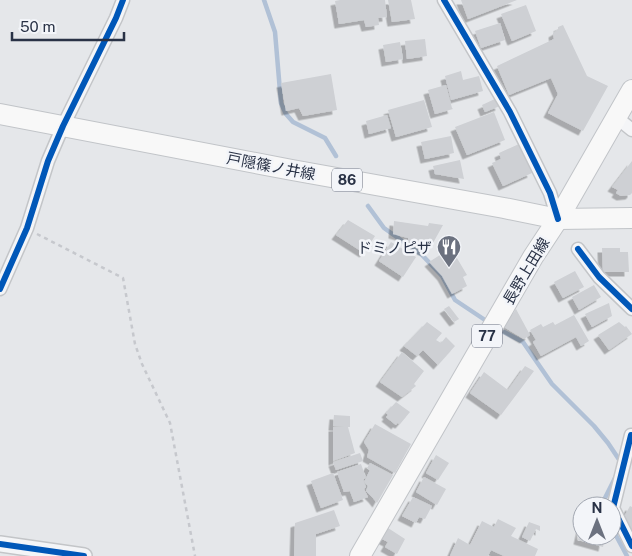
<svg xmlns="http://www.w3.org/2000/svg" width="632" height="556" viewBox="0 0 632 556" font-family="'Public Sans','Noto Sans JP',sans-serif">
<defs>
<filter id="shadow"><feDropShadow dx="-4.5" dy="4.5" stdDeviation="0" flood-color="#0004"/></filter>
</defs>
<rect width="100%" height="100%" fill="#e5e7ea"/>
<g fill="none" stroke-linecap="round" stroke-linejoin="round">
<!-- stream -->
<g stroke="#b1c1d6" stroke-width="4.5">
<polyline points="264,0 275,32 281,103 286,114 293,122 325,138 336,156"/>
<polyline points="368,206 384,228 422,255 442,276 455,300 485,320"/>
<polyline points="504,332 523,342 552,384 594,426 608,443 620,461 620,464"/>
<polyline points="604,506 605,498 616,476"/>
<polyline points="612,528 627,556"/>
</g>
</g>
<!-- building -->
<g fill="#ced0d4" filter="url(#shadow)">
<polygon points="340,0 385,0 387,17 378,18 379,25 366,27 364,20 339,24 335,1"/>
<polygon points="388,0 411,0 415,19 392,22"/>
<polygon points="461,0 517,0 468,19"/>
<polygon points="526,5 536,31 512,41 501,14"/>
<polygon points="500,23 505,40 481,48 475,31"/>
<polygon points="563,25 587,76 608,86 583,131 548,113 558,94 551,78 509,95 497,66 554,39 553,33 558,30 558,27"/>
<polygon points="425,39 427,56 407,59 405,41"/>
<polygon points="400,42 403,59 386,62 383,45"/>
<polygon points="461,71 463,80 479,76 483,91 451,100 445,76"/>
<polygon points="331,74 337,110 303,116 299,108 286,111 281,83"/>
<polygon points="446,85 452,108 453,109 435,114 428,90"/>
<polygon points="497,98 500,106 485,112 482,105"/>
<polygon points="424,100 432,127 396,137 388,110"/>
<polygon points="494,112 505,140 467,155 455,127"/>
<polygon points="387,115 391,128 369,134 366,121"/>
<polygon points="451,136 454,153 425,159 421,142"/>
<polygon points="519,144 532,173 503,186 492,163 501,159 499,153"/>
<polygon points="460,160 464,179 435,174 433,166"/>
<polygon points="632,161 632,193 630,195 621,196 616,193 618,190 612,187"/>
<polygon points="348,220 375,236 364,253 336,235"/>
<polygon points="394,221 428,226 429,223 443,225 428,252 421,250 422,246 414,245 414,242 408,242 408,238 393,234"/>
<polygon points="391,242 416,257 403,277 379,261"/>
<polygon points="451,248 467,275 463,277 467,286 452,294 442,276 429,262"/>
<polygon points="602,248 620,248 620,252 628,252 629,272 603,272"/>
<polygon points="575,271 584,287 563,298 554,282"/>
<polygon points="594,285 601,297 579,310 572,297"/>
<polygon points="609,303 612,316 592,327 585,314"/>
<polygon points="449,306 459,319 454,322 444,309"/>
<polygon points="516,309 530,335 524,339 504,327"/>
<polygon points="574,315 589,341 581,346 576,337 541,356 533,342 536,340 530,330 541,324 543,327 553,322 555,325"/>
<polygon points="427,322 442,333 436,340 441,343 446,337 455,346 438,365 423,350 417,356 404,346"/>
<polygon points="619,322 625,327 626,326 632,334 609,350 598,335"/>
<polygon points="402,352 424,371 414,384 416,386 402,397 380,382"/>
<polygon points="525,366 534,371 501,415 470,393 484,372 508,390"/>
<polygon points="396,402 410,412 400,424 397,423 396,425 386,417 388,415 386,413"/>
<polygon points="334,415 350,416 350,427 348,427 355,453 333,461 333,427 344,426 333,426"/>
<polygon points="375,424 411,444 395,473 367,457 369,450 364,442"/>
<polygon points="360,453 363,461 336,470 333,462"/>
<polygon points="436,455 449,463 438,480 426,473"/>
<polygon points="370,463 393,475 377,503 373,498 366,491 368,486 364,482 370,470 367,468"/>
<polygon points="361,464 366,478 363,479 366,487 364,489 368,497 354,502 350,491 344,492 337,472"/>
<polygon points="333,473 343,500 321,508 311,481"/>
<polygon points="424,477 446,489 437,505 416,492"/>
<polygon points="413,497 432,506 425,519 419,517 416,523 402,516"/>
<polygon points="630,506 632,507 632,530 620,524"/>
<polygon points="334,510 340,526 316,534 316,556 294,556 295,523"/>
<polygon points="498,519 516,528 511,536 538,549 535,556 504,556 491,550 488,556 450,556 458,538 470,545 482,521 494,527"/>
<polygon points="529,522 540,526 540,531 536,529 530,541 522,537"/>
<polygon points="581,527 582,536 605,536 603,547 578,540"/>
<polygon points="388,528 405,539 397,554 385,547 388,542 382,539"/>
</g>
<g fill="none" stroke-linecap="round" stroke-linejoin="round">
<!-- minor casing -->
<g stroke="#c3c5c8" stroke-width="15">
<g id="minor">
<polyline points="444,0 510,112 550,193 558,219"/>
<polyline points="616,117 632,130"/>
<polyline points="578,249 599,277 632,309"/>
<polyline points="0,289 27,228 48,161 63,126 116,18 123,0"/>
<polyline points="631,435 613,508 632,546"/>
</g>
</g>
<!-- tertiary casing -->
<g stroke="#c3c5c8" stroke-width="18">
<polyline id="tertiary" points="0,544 84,556"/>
</g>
<!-- primary casing -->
<g stroke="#c1c4c8" stroke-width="22">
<g id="primary">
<polyline points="0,114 292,170 504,208 558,219 632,218"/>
<polyline points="360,556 533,257 558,219 632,90"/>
</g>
</g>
<!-- path -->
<polyline stroke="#c6c8cd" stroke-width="2.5" stroke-dasharray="4 4" stroke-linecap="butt" points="37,234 123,278 135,344 142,364 170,423 195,556"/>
<!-- minor -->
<use href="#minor" stroke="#f4f5f7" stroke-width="12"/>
<!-- tertiary -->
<use href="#tertiary" stroke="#f4f5f7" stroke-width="15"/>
<!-- primary -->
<use href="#primary" stroke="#f8f8f8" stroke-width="20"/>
<!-- cycleway casing -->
<g stroke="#f3f5f9" stroke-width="9">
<g id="cycleway">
<polyline points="444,0 510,112 550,193 558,219"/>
<polyline points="578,249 599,277 632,309"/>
<polyline points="0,289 27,228 48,161 63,126 116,18 123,0"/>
<polyline points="631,435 613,508 632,546"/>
<polyline points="0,544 84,556"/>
</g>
</g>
<!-- cycleway -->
<use href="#cycleway" stroke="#0057b8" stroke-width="6"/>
</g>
<!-- icons -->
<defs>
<g id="restaurant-pin" transform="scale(1.25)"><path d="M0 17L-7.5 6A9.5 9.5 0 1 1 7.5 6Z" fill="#6b717f" stroke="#f3f5f9"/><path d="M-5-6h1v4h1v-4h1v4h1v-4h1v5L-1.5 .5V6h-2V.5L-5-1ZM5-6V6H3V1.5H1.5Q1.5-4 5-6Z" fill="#fff"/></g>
</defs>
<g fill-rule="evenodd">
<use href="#restaurant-pin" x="449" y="247"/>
</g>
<g text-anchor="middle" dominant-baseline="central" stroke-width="5" stroke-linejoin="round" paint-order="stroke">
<!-- shield labels -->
<g fill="#f3f5f9" stroke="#666c7c" stroke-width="1">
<rect x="332" y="168.5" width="30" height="23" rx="4"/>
<rect x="472" y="324.5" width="30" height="23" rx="4"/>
</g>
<g font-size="14" font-weight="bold" fill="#293246">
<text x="347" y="180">86</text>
<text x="487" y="336">77</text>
</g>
<!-- street labels -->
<g font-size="15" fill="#293246" stroke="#f3f5f9">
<text transform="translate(271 166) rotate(11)">戸隠篠ノ井線</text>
<text transform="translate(526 271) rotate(-59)">長野上田線</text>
</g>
<!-- poi labels -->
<g font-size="15" fill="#293246" stroke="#f3f5f9" text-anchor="end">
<text x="432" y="247">ドミノピザ</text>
</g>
</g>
<!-- north arrow -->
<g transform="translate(597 521)"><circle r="24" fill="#f3f5f9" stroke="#a2a7b1"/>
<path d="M0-4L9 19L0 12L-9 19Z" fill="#6b717f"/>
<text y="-8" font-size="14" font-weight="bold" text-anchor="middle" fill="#293246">N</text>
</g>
<!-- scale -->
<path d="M12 32v8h112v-8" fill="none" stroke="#293246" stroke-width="2.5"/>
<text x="20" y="32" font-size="15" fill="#293246" stroke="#f3f5f9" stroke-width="4" paint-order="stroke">50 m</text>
</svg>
